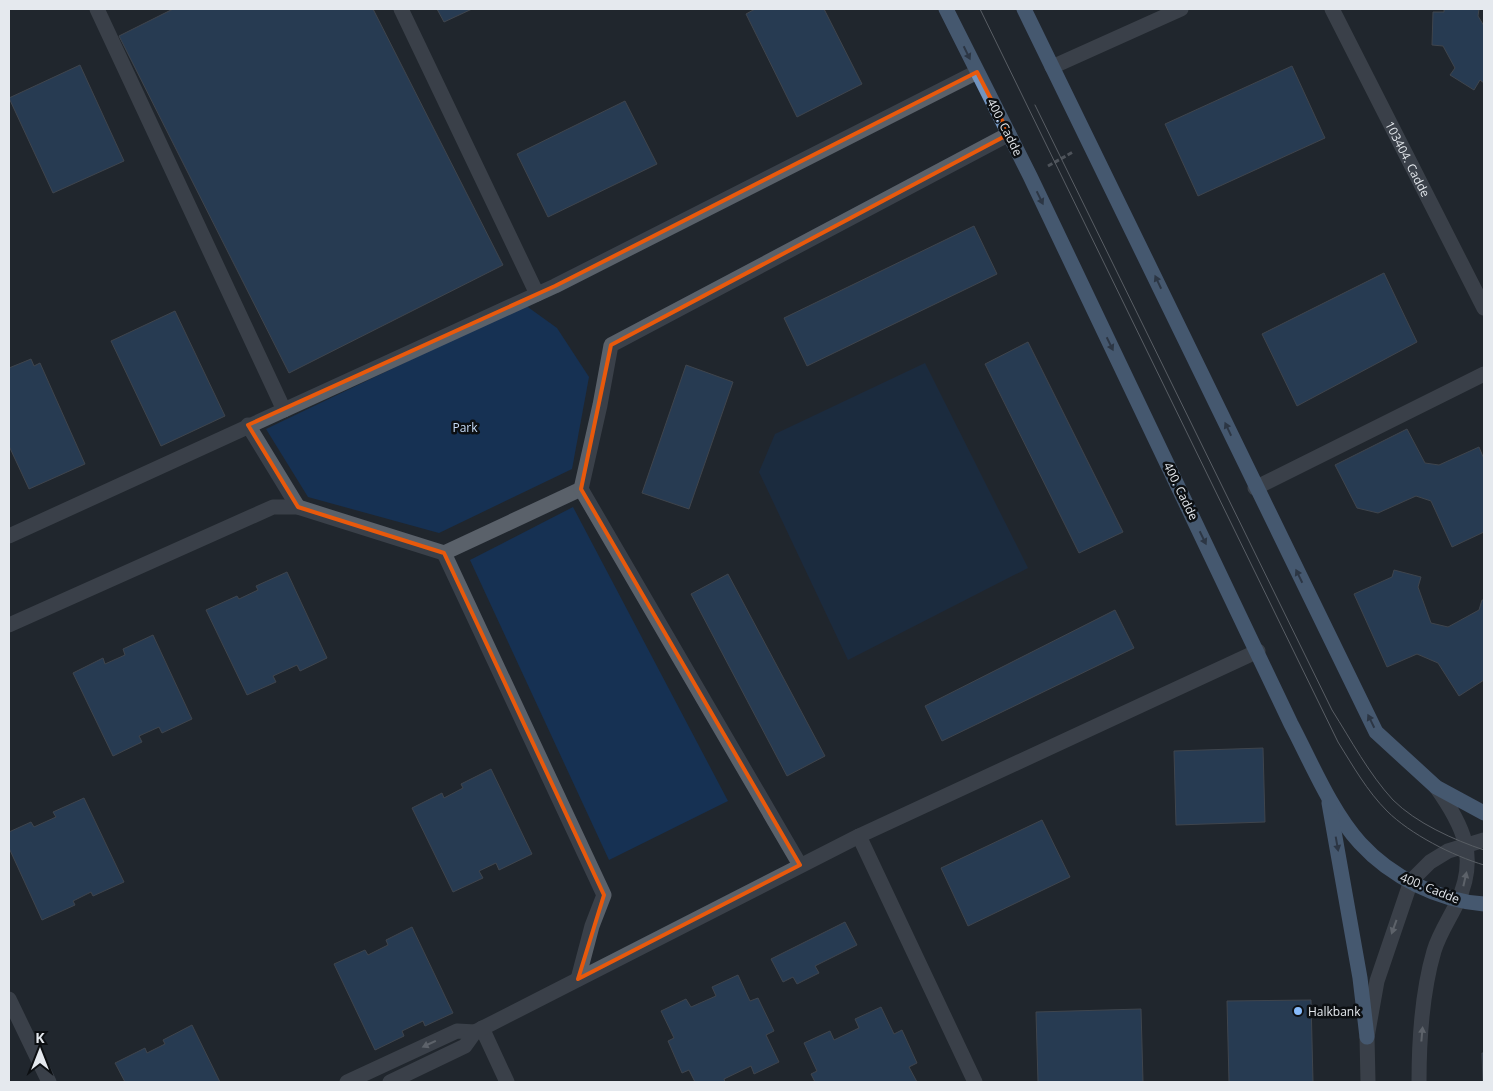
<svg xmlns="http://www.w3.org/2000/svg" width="1493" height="1091" viewBox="0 0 1493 1091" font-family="'Open Sans',sans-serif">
<rect width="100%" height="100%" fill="#20262d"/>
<!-- green -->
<g fill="#163153">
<polygon points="525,305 557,328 589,377 572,469 439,533 308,497 266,429"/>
<polygon points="925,363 1028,568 848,660 759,472 775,434"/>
<polygon points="573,507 728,801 609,860 470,560"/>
</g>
<!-- building -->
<g fill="#30547f" stroke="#636a73">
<polygon points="173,9 373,9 503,265 289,373 119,36"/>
<polygon points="437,9 472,9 444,22"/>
<polygon points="755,9 824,9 862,84 797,117 746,14"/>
<polygon points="1444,9 1479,9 1478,16 1484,26 1484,83 1480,80 1474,90 1450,75 1455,68 1443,46 1432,45 1433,12 1444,12"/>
<polygon points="80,65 124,161 53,193 9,98"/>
<polygon points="1292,66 1325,138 1198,196 1165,124"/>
<polygon points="625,101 657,164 548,217 517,154"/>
<polygon points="974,226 997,274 807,366 784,318"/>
<polygon points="1384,273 1417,342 1297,406 1262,334"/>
<polygon points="175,311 225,416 161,446 111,341"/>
<polygon points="1028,342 1123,532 1079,553 985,364"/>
<polygon points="31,359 34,366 40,363 85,464 29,489 9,446 9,368"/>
<polygon points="686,365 733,382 689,509 642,493"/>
<polygon points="1407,429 1425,463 1439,465 1479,447 1484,459 1484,532 1452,547 1431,501 1416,496 1378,513 1357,508 1335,465"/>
<polygon points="1394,570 1421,577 1418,587 1431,623 1448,627 1479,610 1482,600 1484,600 1484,680 1459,696 1438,663 1417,654 1387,667 1354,594 1392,577"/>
<polygon points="287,572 327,658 300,671 297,665 273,676 276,682 247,695 206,610 237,596 239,599 258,590 256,586"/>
<polygon points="728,574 825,756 787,776 691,594"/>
<polygon points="1115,610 1134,648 942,741 925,706"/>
<polygon points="153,635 192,719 162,733 159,727 139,736 142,742 113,756 73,673 103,658 105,664 125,655 123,649"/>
<polygon points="1263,748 1265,822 1176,825 1174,751"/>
<polygon points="491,769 532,854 499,870 496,863 479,871 483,878 453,892 412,808 442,793 444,798 463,788 461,784"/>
<polygon points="84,798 124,882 93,896 91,892 73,901 75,905 42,920 9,848 9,832 31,822 34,827 56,817 53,812"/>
<polygon points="1042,820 1070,877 968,926 941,868"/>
<polygon points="845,922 857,945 815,966 819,973 797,984 793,977 783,982 771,959"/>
<polygon points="412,927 453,1013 425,1026 423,1021 402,1031 404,1036 375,1050 334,964 365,950 368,955 388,945 386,940"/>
<polygon points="738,975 750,1001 758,998 774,1031 766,1035 779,1062 754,1074 751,1066 724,1079 725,1082 695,1082 689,1070 682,1073 668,1041 674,1038 661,1011 686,999 691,1007 716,996 712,987"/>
<polygon points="1311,1000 1313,1082 1229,1082 1227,1001"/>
<polygon points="881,1007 894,1034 902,1030 917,1063 909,1067 917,1082 815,1082 811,1074 817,1071 804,1043 830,1031 834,1040 859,1028 855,1019"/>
<polygon points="1141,1009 1143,1082 1038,1082 1036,1012"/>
<polygon points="192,1025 220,1082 125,1082 115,1063 145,1048 147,1053 165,1044 163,1040"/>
<polygon points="1482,1053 1484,1053 1484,1082 1483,1082"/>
</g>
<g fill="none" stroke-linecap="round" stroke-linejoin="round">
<!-- path -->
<polyline stroke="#868b91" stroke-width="3" stroke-dasharray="5 2.5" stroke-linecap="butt" points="1048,166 1073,152"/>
<!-- minor -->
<g stroke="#5a616a" stroke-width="15">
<polyline points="97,9 284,410"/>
<polyline points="401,9 537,294"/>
<path id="s1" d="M1332,9L1484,308"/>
<polyline points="1052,67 1181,9"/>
<polyline points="248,425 298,507"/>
<polyline points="1255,488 1484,374"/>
<polyline points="9,536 555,286 977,72"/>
<polyline points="444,553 604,895 592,926 578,979"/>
<polyline points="9,625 273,507 298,507 444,553 581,489"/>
<polyline points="859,836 975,1082"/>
<polyline points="800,865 581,489 600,405 611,345 1009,134"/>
<polyline points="9,999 49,1082"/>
<polyline points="482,1028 507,1082"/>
<polyline points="347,1082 457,1031 475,1032"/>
<polyline points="390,1082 465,1046 475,1032 859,836 1258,651"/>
<polyline points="1368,1082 1367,1037 1377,981 1411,881 1430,862 1448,851 1484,840"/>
<path d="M1419,1082C1419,1039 1422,992 1434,951C1439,934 1450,918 1457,903C1479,857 1463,825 1436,787"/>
</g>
<!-- major -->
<g stroke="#7294bf" stroke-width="15">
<path d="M946,9L1030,176L1291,724C1310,760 1332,813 1360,843C1391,877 1439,901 1484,904"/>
<polyline points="1024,9 1376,732 1436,787 1484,813"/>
<polyline points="1329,803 1360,978 1367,1037"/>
</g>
<!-- tram -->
<g stroke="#9ca1a7" stroke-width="1">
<path d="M980,9L1338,742C1353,766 1367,791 1387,811C1410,834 1453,856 1484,865"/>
<path d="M1035,105L1332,710C1351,740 1369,774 1393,800C1416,823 1454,840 1484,850"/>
</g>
</g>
<!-- one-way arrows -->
<defs><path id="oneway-solid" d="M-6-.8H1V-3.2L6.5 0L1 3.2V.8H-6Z" transform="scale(1.25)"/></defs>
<g fill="#3a4b60">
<use href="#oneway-solid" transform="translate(967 53) rotate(64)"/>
<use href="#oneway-solid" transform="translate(1040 198) rotate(64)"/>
<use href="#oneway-solid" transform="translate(1158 282) rotate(-115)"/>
<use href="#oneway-solid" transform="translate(1110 344) rotate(64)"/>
<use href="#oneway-solid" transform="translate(1228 429) rotate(-115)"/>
<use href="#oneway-solid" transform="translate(1203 538) rotate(64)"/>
<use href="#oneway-solid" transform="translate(1299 576) rotate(-116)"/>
<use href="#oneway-solid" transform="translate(1371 721) rotate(-116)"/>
<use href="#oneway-solid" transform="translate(1337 844) rotate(80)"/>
</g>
<g fill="#a6acb3">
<use href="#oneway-solid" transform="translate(1465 879) rotate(-77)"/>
<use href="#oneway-solid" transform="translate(1394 927) rotate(110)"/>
<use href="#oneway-solid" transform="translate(1422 1034) rotate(-85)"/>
<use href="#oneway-solid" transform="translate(429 1044) rotate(155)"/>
</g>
<!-- marked area -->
<path d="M0 0H1493V1091H0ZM977,72L1009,134L611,345L581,489L800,865L578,979L604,895L444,553L298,507L248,425L555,286Z" fill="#20262d" fill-opacity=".55" fill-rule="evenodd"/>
<path fill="none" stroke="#e8590c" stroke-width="4" stroke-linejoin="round" d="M977,72L1009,134L611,345L581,489L800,865L578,979L604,895L444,553L298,507L248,425L555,286Z"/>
<!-- markers -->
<circle fill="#87bbfc" stroke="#0c0f12" stroke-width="2" cx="1298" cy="1011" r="5"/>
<g text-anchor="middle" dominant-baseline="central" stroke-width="5" stroke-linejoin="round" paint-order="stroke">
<!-- street labels -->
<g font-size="12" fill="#e5e9ee" stroke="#0c0f12">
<text transform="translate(1005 127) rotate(63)">400. Cadde</text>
<text stroke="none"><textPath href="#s1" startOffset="168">103404. Cadde</textPath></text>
<text transform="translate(1181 491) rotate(64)">400. Cadde</text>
<text transform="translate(1430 888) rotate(22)">400. Cadde</text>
</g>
<!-- park labels -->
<g font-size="12" fill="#c7ddf9" stroke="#0c0f12">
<text x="465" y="427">Park</text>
</g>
<!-- poi labels -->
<g font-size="12" fill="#e5e9ee" stroke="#0c0f12" text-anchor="start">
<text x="1308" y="1011">Halkbank</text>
</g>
</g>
<!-- border -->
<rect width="1493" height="1091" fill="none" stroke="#e5e9ee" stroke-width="20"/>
<!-- north arrow -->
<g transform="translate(40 1051)" stroke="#0c0f12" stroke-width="4" paint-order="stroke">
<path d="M0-4L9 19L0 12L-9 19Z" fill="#e5e9ee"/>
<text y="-8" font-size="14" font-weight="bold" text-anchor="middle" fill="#e5e9ee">K</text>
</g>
</svg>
